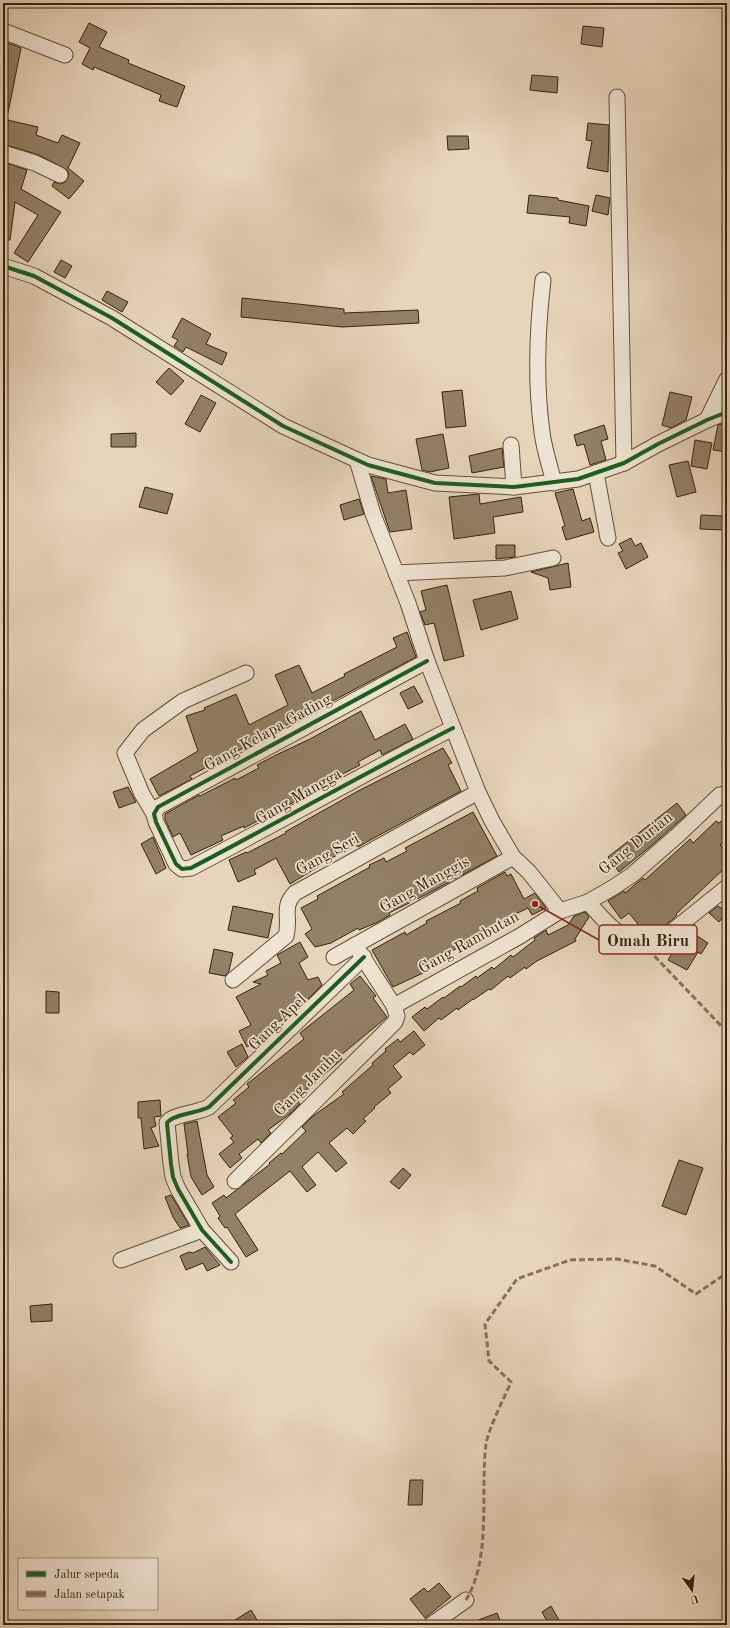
<svg xmlns="http://www.w3.org/2000/svg" width="730" height="1628" viewBox="0 0 730 1628" font-family="'Old Standard TT',serif">
<rect width="100%" height="100%" fill="#e7d5bb"/>
<filter id="stains"><feTurbulence type="fractalNoise" baseFrequency=".005" numOctaves="4"/><feColorMatrix values="0 0 0 0 .2 0 0 0 0 .09 0 0 0 0 .02 0 0 0 .5 -.17"/></filter>
<radialGradient id="worn" r=".72"><stop offset=".6" stop-color="#630" stop-opacity="0"/><stop offset="1" stop-color="#630" stop-opacity=".3"/></radialGradient>
<!-- building -->
<g fill="#928067" stroke="#36230b">
<polygon points="89,23 107,32 99,47 129,60 128,63 185,86 177,107 159,101 161,95 94,67 93,70 82,64 90,48 79,42"/>
<polygon points="583,26 604,28 602,47 581,44"/>
<polygon points="3,41 21,48 8,113 3,112"/>
<polygon points="532,75 558,77 557,93 530,90"/>
<polygon points="3,119 38,127 36,135 58,143 62,135 80,143 68,168 84,181 69,199 52,186 54,182 60,184 65,182 69,175 67,170 39,155 3,144"/>
<polygon points="588,123 609,125 608,172 587,168 592,141 586,140"/>
<polygon points="447,136 468,136 469,149 448,150"/>
<polygon points="3,162 27,170 21,189 61,212 28,262 14,253 38,215 15,202 10,240 3,240"/>
<polygon points="529,195 558,198 558,200 589,206 586,226 569,223 570,217 527,213"/>
<polygon points="596,195 610,198 608,215 592,211"/>
<polygon points="61,260 72,266 65,278 54,272"/>
<polygon points="107,291 128,302 122,312 102,300"/>
<polygon points="242,298 344,309 344,313 418,310 419,323 342,327 241,317"/>
<polygon points="182,318 211,334 206,344 227,353 222,365 186,347 183,352 174,346 178,340 172,337"/>
<polygon points="169,368 184,381 171,395 156,382"/>
<polygon points="462,390 466,426 446,428 442,392"/>
<polygon points="670,392 692,397 686,420 671,428 662,425"/>
<polygon points="201,395 216,403 200,432 185,424"/>
<polygon points="727,422 727,452 713,450 718,425"/>
<polygon points="604,425 608,439 601,441 606,460 590,465 584,444 577,446 574,435"/>
<polygon points="136,433 136,447 111,447 111,434"/>
<polygon points="443,434 449,468 430,472 422,470 416,439"/>
<polygon points="695,440 712,443 707,469 691,466"/>
<polygon points="502,448 504,467 472,473 469,456"/>
<polygon points="688,461 696,492 677,497 669,465"/>
<polygon points="371,476 386,479 388,493 406,490 412,529 390,532"/>
<polygon points="145,487 173,494 167,514 139,507"/>
<polygon points="573,489 582,521 590,518 594,532 566,540 562,527 565,526 555,493"/>
<polygon points="479,494 480,504 521,497 523,512 493,517 495,533 454,539 449,497"/>
<polygon points="359,499 364,514 344,520 340,505"/>
<polygon points="701,515 723,516 723,530 700,529"/>
<polygon points="631,538 635,546 641,543 648,557 626,569 618,553 623,551 619,544"/>
<polygon points="496,545 515,545 515,557 496,559"/>
<polygon points="568,563 571,587 550,590 548,578 531,572"/>
<polygon points="447,585 464,656 444,661 434,623 425,625 420,612 426,610 421,591"/>
<polygon points="511,591 518,619 481,630 473,600"/>
<polygon points="407,632 416,657 190,776 192,779 159,796 150,779 198,751 186,716 205,710 204,708 236,694 249,725 288,705 275,675 299,665 312,693 345,676 344,674 397,647 393,638"/>
<polygon points="414,686 423,702 408,709 400,693"/>
<polygon points="361,711 375,740 405,724 413,739 382,755 380,750 358,762 360,765 298,797 294,802 244,828 244,826 221,836 223,840 191,855 180,833 173,837 165,819 165,814 199,795 200,796 235,778 236,780 259,768 257,765 276,755 310,739"/>
<polygon points="443,748 452,763 448,765 461,791 372,839 358,847 357,845 337,855 290,884 276,858 254,870 256,874 238,882 229,860 246,852 247,853 286,833 285,832 358,791"/>
<polygon points="128,787 136,802 119,808 113,792"/>
<polygon points="677,803 686,815 651,846 619,872 608,857"/>
<polygon points="473,812 497,856 429,893 389,913 390,915 378,922 359,930 358,928 331,943 315,947 305,934 312,929 301,908 318,899 317,896 370,867 369,865 384,858 386,862 407,851 405,848"/>
<polygon points="727,816 727,836 720,845 727,852 727,866 676,914 677,915 673,919 660,929 646,934 629,913 621,919 608,901 624,891 625,893 643,878 645,880 690,839 693,843 716,821 719,823"/>
<polygon points="153,837 166,868 156,874 141,844"/>
<polygon points="505,872 507,876 511,874 524,899 535,893 546,908 532,915 528,908 505,919 471,938 472,941 439,957 439,959 421,969 423,973 393,987 372,950 405,932 406,935 427,923 426,921 461,903 460,901 478,891 477,888"/>
<polygon points="233,906 273,914 268,938 228,930"/>
<polygon points="718,906 727,912 719,922 709,913"/>
<polygon points="585,912 589,917 575,939 576,941 537,961 526,969 525,967 510,978 508,976 491,990 489,989 473,1000 473,999 458,1010 457,1008 441,1020 439,1018 424,1031 412,1017 425,1007 427,1009 443,997 444,998 460,986 461,987 476,976 477,978 492,967 494,969 511,955 513,957 535,940 534,938 546,930 548,935 568,925 574,916"/>
<polygon points="688,930 708,943 701,954 698,952 687,970 668,960 683,934"/>
<polygon points="300,942 308,957 299,963 308,980 318,977 322,985 291,1016 275,1023 278,1028 260,1037 261,1040 247,1047 239,1031 251,1025 236,997 261,984 253,982 268,975 266,971 281,963 277,955"/>
<polygon points="214,949 233,953 229,971 225,976 209,973"/>
<polygon points="360,976 376,996 373,998 387,1017 340,1056 342,1059 296,1099 300,1104 290,1114 268,1130 271,1133 261,1143 258,1139 239,1154 242,1158 230,1168 219,1154 234,1142 230,1138 233,1136 218,1117 236,1103 233,1100 249,1087 247,1084 304,1039 300,1033 354,990 350,984"/>
<polygon points="46,991 59,992 59,1013 46,1013"/>
<polygon points="414,1031 425,1045 413,1055 410,1052 393,1066 402,1077 388,1089 391,1093 374,1107 375,1108 363,1119 366,1121 353,1134 347,1128 329,1143 347,1163 336,1172 318,1152 302,1167 316,1185 307,1192 290,1171 235,1214 258,1250 246,1257 227,1227 225,1228 218,1218 220,1216 212,1203 224,1195 226,1198 270,1164 269,1163 281,1153 282,1154 306,1131 302,1127 313,1116 344,1094 342,1092 373,1065 372,1063 386,1051 385,1049 398,1039 400,1042"/>
<polygon points="242,1044 248,1057 236,1067 227,1052"/>
<polygon points="160,1100 161,1116 154,1117 156,1126 151,1128 159,1146 144,1149 141,1118 138,1118 138,1102"/>
<polygon points="197,1121 207,1175 214,1187 202,1195 191,1177 187,1154 188,1154 184,1124"/>
<polygon points="679,1160 703,1168 686,1215 662,1206"/>
<polygon points="403,1168 411,1175 399,1189 390,1182"/>
<polygon points="171,1195 189,1225 180,1228 173,1217 165,1197"/>
<polygon points="205,1247 220,1265 207,1271 203,1263 186,1270 180,1256 189,1252 193,1253"/>
<polygon points="52,1304 52,1321 31,1322 30,1306"/>
<polygon points="410,1480 423,1480 422,1505 408,1505"/>
<polygon points="439,1583 451,1597 425,1618 410,1599 424,1588 428,1592"/>
<polygon points="551,1606 559,1620 549,1625 542,1612"/>
<polygon points="251,1610 260,1625 227,1625"/>
<polygon points="497,1613 502,1625 468,1625 468,1624"/>
</g>
<g fill="none" stroke-linecap="round" stroke-linejoin="round">
<!-- minor casing -->
<g stroke="#625037" stroke-width="17">
<g id="minor">
<polyline points="3,31 65,55"/>
<polyline points="617,97 624,463"/>
<polyline points="3,153 35,163 60,175"/>
<polyline points="3,266 34,276 112,318 283,426 368,465 435,483 514,487 578,479 624,463 658,444 707,420 727,412"/>
<path d="M543,280C537,331 535,381 542,432C544,449 550,466 554,483"/>
<polyline points="707,420 727,379"/>
<polyline points="511,445 514,487"/>
<polyline points="357,460 373,514 408,603 427,661 478,792 492,821 513,857 529,872 560,911"/>
<polyline points="596,473 608,538"/>
<polyline points="396,573 505,568 553,558"/>
<path d="M427,661L158,807L154,814L156,822L176,864L182,869L191,868C279,822 365,773 453,728"/>
<polyline points="154,814 142,794 125,753 143,730 183,701 246,673"/>
<path d="M588,902C602,918 619,939 641,943C650,945 658,940 665,937L727,887"/>
<polyline points="334,957 513,857"/>
<path d="M233,980L286,936C291,918 281,907 295,893L478,792"/>
<polyline points="394,1006 520,936 560,911 588,902 614,887 632,875 679,834 720,795 727,794"/>
<polyline points="235,1181 395,1022 397,1016 394,1006 355,945"/>
<polyline points="121,1260 202,1230"/>
<path d="M231,1262L202,1230L178,1189L173,1177L171,1164L167,1123C172,1114 199,1113 209,1107L364,957"/>
<polyline points="431,1625 466,1600"/>
</g>
</g>
<!-- minor -->
<use href="#minor" stroke="#efe4d3" stroke-width="15"/>
<!-- quiet -->
<g stroke="#8d6e63" stroke-width="3" stroke-dasharray="6 3" stroke-linecap="butt">
<polyline points="642,943 727,1032"/>
<path d="M466,1600C492,1557 480,1493 486,1444C488,1430 504,1398 511,1382L489,1361L485,1324L517,1279L570,1260L617,1259L655,1266L696,1294L727,1273"/>
</g>
<!-- cycleway casing -->
<g stroke="#efe4d3" stroke-width="6">
<g id="cycleway">
<polyline points="3,266 34,276 112,318 283,426 368,465 435,483 514,487 578,479 624,463 658,444 707,420 727,412"/>
<path d="M427,661L158,807L154,814L156,822L176,864L182,869L191,868C279,822 365,773 453,728"/>
<path d="M231,1262L202,1230L178,1189L173,1177L171,1164L167,1123C172,1114 199,1113 209,1107L364,957"/>
</g>
</g>
<!-- cycleway -->
<use href="#cycleway" stroke="#1b5e20" stroke-width="4"/>
</g>
<g text-anchor="middle" dominant-baseline="central" stroke-width="3.5" stroke-linejoin="round" paint-order="stroke">
<!-- street labels -->
<g font-size="16" fill="#36230b" stroke="#efe4d3">
<text transform="translate(268 733) rotate(-29)">Gang Kelapa Gading</text>
<text transform="translate(299 797) rotate(-30)">Gang Mangga</text>
<text transform="translate(636 844) rotate(-39)">Gang Durian</text>
<text transform="translate(328 855) rotate(-29)">Gang Seri</text>
<text transform="translate(425 885) rotate(-29)">Gang Manggis</text>
<text transform="translate(469 943) rotate(-29)">Gang Rambutan</text>
<text transform="translate(278 1023) rotate(-44)">Gang Apel</text>
<text transform="translate(308 1083) rotate(-45)">Gang Jambu</text>
</g>
</g>
<!-- callouts -->
<path fill="none" stroke="#8f2418" stroke-width="1.5" d="M535 904L599 940"/>
<circle fill="#8f2418" stroke="#efe4d3" stroke-width="1.5" cx="535" cy="904" r="4"/>
<rect fill="#efe4d3" stroke="#8f2418" stroke-width="1.5" x="599" y="925" width="98" height="29" rx="4"/>
<g font-size="17" text-anchor="middle" font-weight="bold" fill="#36230b">
<text x="648" y="946">Omah Biru</text>
</g>
<!-- margin -->
<rect width="730" height="1628" fill="none" stroke="#e7d5bb" stroke-width="16"/>
<rect x="4" y="4" width="722" height="1620" fill="none" stroke="#36230b" stroke-width="2"/>
<rect x="8" y="8" width="714" height="1612" fill="none" stroke="#36230b"/>
<!-- legend -->
<rect x="18" y="1558" width="140" height="52" fill="#efe4d3" stroke="#a59783"/>
<rect x="26" y="1571" width="20" height="6" fill="#1b5e20" stroke="#a59783"/>
<text x="54" y="1578" font-size="12" fill="#36230b">Jalur sepeda</text>
<rect x="26" y="1591" width="20" height="6" fill="#8d6e63" stroke="#a59783"/>
<text x="54" y="1598" font-size="12" fill="#36230b">Jalan setapak</text>
<!-- north arrow -->
<g transform="translate(692 1590) rotate(165)" stroke="#efe4d3" stroke-width="3" paint-order="stroke">
<path d="M0-3L7 15L0 10L-7 15Z" fill="#36230b"/>
<text y="-6" font-size="11" font-weight="bold" text-anchor="middle" fill="#36230b">U</text>
</g>
<rect width="100%" height="100%" filter="url(#stains)"/>
<rect width="100%" height="100%" fill="url(#worn)"/>
</svg>
